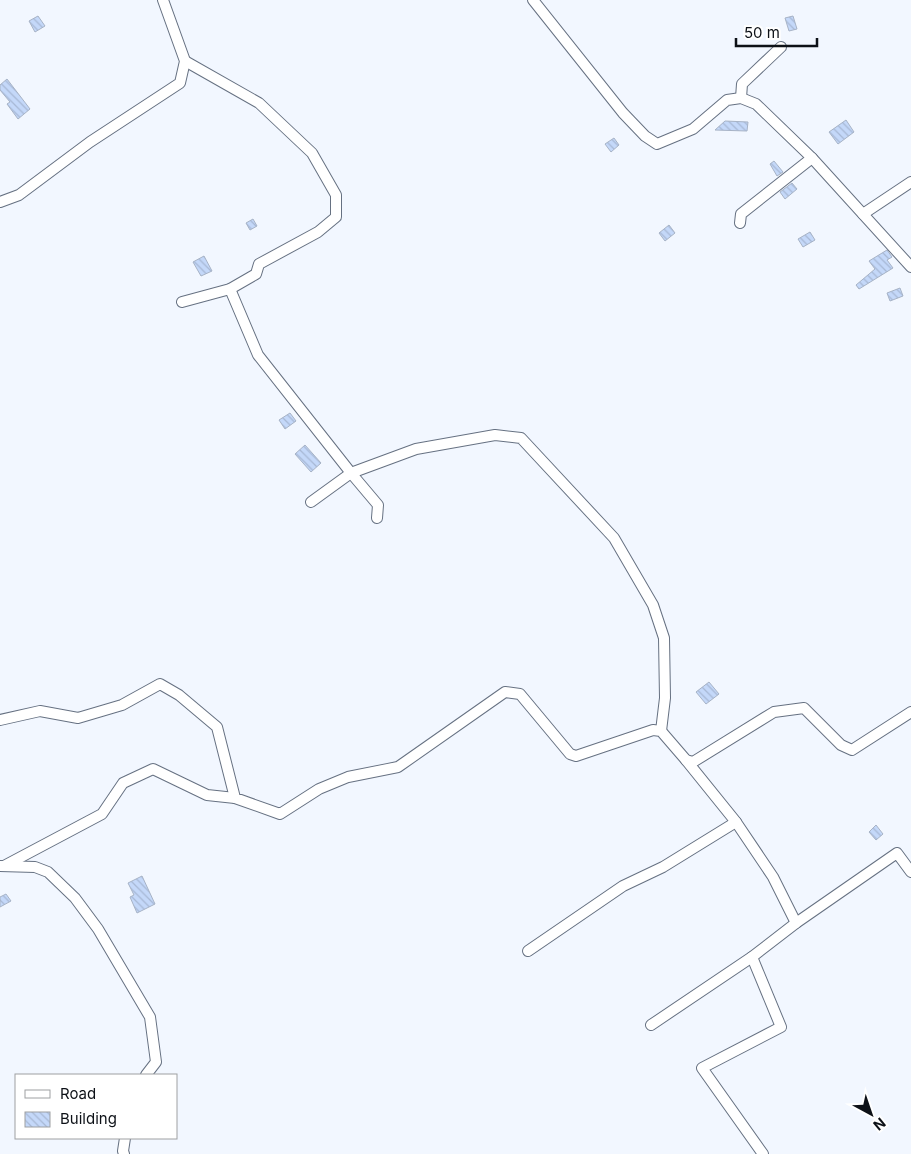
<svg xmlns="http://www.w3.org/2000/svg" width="911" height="1154" viewBox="0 0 911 1154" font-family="Inter,sans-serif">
<defs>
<pattern id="building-back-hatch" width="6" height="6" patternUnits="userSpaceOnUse" patternTransform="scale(1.25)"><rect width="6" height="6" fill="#c4d8f9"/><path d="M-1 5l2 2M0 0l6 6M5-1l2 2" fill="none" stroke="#a7b8d5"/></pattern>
</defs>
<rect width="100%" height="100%" fill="#f2f7ff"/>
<!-- building -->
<g fill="url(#building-back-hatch)" stroke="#a7b3c6">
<polygon points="38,16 45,26 35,32 29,21"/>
<polygon points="793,16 797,29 789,31 785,18"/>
<polygon points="7,79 30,109 18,119 7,104 10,102 0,90 0,85"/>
<polygon points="846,120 854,132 838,144 829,132"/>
<polygon points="725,121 748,122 747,131 715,130"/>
<polygon points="614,138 619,145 611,152 605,144"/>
<polygon points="774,161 783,172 777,176 770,164"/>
<polygon points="792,183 797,189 785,199 780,192"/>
<polygon points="253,219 257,226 250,230 246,223"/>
<polygon points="669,225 675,233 665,241 659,233"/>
<polygon points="810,232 815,240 803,247 798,239"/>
<polygon points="887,250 892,257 887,260 893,268 859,289 856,285 875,269 869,261"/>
<polygon points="204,256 212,271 201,276 193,262"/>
<polygon points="900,288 903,296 890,301 887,293"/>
<polygon points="290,413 296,421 285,429 279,420"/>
<polygon points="305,445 321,463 311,472 295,454"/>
<polygon points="709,682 719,694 706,704 696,692"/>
<polygon points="876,825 883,834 876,840 869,832"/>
<polygon points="142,876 155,904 137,913 130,897 134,895 128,883"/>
<polygon points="6,894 11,901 0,907 0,897"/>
</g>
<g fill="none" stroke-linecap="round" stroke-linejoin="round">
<!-- minor casing -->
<g stroke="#667182" stroke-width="12">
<g id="minor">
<polyline points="533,0 623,113 645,136 657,144 693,129 727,100 741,98 756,104 812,158 911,267"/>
<polyline points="741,98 742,84 781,47"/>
<polyline points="0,202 19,195 90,142 180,83 185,61 163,0"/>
<polyline points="863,214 911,182"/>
<polyline points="740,223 741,214 812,158"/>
<polyline points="230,289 258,355 351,473 378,505 377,518"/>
<polyline points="182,302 230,289 256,274 259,264 318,232 336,217 336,195 312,153 259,103 185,61"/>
<polyline points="311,502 351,473 416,449 495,435 521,438 614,538 653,605 664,638 665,698 661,731"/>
<polyline points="0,720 40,711 78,718 122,705 160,684 179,695 217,727 235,798 280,814 319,789 348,777 398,767 505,692 520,694 570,754 576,756 653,730 661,731 686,760 693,762 774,712 804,708 841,745 852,750 911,712"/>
<polyline points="686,760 736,822 773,877 796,923"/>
<polyline points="0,866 35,867 48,872 75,898 98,929 150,1017 156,1062 146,1075"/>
<polyline points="4,866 102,814 123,783 153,769 207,795 235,798"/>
<polyline points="528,951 623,886 663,867 736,822"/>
<polyline points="752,957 781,1027 702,1068 763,1154"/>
<polyline points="651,1025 752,957 796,923 897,853 911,872"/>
<polyline points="124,1154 123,1151 125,1138"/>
</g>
</g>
<!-- minor -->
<use href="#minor" stroke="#fff" stroke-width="10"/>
</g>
<!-- legend -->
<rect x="15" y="1074" width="162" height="65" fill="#ffffff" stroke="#9ea0a2"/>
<rect x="25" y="1090" width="25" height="8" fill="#ffffff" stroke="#9ea0a2"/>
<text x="60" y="1099" font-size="15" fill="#0d1117">Road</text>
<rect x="25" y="1112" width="25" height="15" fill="url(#building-back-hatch)" stroke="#9ea0a2"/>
<text x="60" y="1124" font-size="15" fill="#0d1117">Building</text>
<!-- north arrow -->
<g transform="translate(871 1114) rotate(140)" stroke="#ffffff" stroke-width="4" paint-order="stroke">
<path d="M0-4L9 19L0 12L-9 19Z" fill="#0d1117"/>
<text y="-8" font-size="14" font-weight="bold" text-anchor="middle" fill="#0d1117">N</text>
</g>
<!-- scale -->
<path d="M736 38v8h81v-8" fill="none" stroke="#0d1117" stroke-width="2.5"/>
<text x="744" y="38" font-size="15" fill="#0d1117" stroke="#ffffff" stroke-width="4" paint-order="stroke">50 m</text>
</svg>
